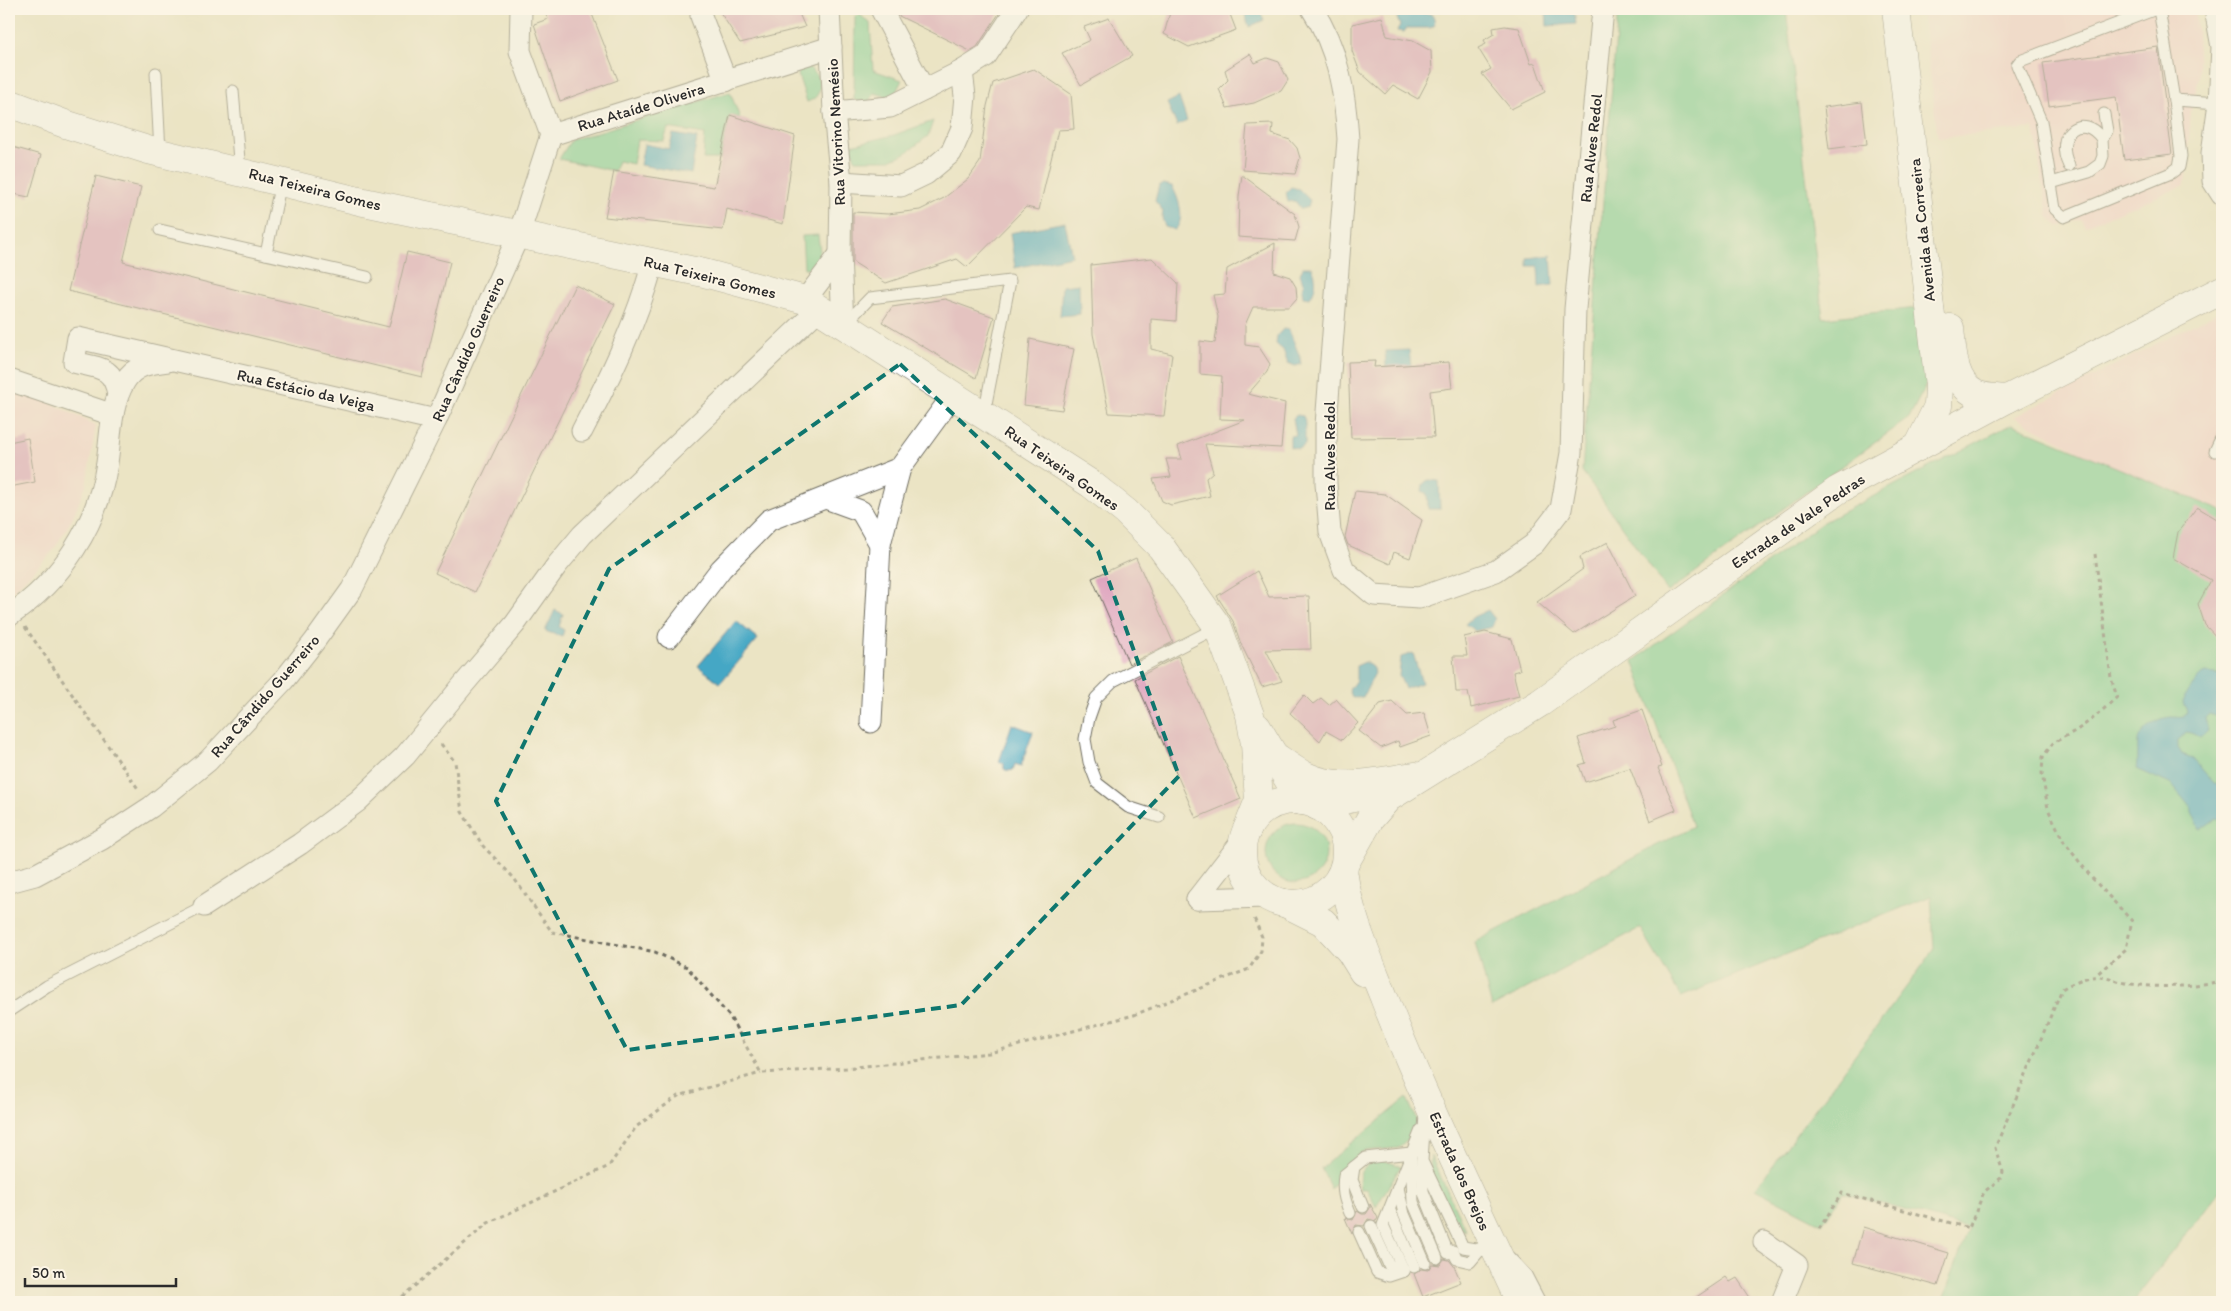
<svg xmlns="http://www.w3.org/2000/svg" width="2231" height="1311" viewBox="0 0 2231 1311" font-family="Itim,sans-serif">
<rect width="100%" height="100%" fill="#fcf5e5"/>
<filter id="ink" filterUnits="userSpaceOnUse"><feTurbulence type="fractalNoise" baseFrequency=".02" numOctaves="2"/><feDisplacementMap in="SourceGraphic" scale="10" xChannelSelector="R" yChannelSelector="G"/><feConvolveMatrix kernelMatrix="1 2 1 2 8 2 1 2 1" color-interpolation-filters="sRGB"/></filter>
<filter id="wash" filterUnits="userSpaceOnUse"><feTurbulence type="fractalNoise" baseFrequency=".0096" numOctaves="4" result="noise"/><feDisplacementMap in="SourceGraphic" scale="20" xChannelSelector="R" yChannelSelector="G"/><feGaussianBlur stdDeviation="1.12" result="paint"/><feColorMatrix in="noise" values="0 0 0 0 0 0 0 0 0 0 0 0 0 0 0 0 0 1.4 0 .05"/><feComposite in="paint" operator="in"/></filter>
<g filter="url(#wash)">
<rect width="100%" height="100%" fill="#ebe4c4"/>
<!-- built -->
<g fill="#f7d0ce">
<polygon points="1922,9 2196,9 2199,77 2191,111 2185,185 2085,226 2081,219 2059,227 2048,217 2034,128 1938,138"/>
<polygon points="2222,310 2222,526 2014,417"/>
<polygon points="9,388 53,404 96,425 86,485 71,521 53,551 9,595"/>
</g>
<!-- green -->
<g fill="#77ce93" stroke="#517c5f">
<polygon points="1618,9 1786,9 1823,318 1918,308 1928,381 1909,418 1668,592 1582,471"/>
<polygon points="860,15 870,23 873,70 902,80 893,98 874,93 867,105 854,100 855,16"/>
<path d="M805,66C821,72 827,96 807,102L798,75L800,68Z"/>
<polygon points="730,92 740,118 730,115 720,159 703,159 705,134 668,128 664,141 637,140 633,164 618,161 614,171 559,159 571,140"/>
<polygon points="933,121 928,136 906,153 890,160 855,160 851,145 894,135"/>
<polygon points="818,235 820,251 813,268 804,268 802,236"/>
<polygon points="2012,424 2222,511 2222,1189 2132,1302 1942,1302 1969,1228 1843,1193 1822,1224 1755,1189 1934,950 1931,896 1681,997 1640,928 1492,1007 1475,942 1693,826 1633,661 1822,523"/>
<circle cx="1296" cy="853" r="30"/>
<polygon points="1407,1098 1417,1121 1410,1137 1398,1148 1364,1151 1354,1159 1331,1189 1321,1168"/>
<polygon points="1431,1156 1466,1231 1455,1227 1430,1172"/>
<path d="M1379,1159L1401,1166L1376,1207L1367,1189H1360C1357,1172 1363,1165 1379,1159Z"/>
</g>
<!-- water -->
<g fill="#45a7c5" stroke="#386978">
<polygon points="1243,9 1259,9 1264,20 1249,27"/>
<polygon points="1562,9 1574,9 1576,24 1547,26 1546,11"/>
<polygon points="1401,11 1431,14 1434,18 1435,25 1430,28 1407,28 1404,32 1397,31 1400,26 1397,18"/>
<polygon points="1179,97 1187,121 1177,126 1167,103"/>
<polygon points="673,134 697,138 691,174 640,165 644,144 669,149"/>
<path d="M1164,184L1172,186C1179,199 1186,219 1175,230L1165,227L1162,218L1163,211L1155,201L1159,185Z"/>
<polygon points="1291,187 1299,189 1310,200 1308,207 1301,209 1295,201 1288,202 1286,192"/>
<polygon points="1065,222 1072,256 1015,268 1010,233"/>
<polygon points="1551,255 1553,285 1539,287 1538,266 1528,266 1528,258"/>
<path d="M1303,267H1312C1317,278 1317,288 1310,298L1303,297L1302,289L1304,285L1300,274Z"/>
<polygon points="1079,284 1080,314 1060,316 1062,286"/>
<polygon points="1283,329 1289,330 1300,357 1301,364 1295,366 1288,363 1283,350 1276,344 1277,336"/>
<polygon points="1409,350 1411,366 1387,380 1385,351"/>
<polygon points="1297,415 1303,416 1305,421 1305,445 1298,449 1290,447 1290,436 1296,435 1293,418"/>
<polygon points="1428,480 1439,481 1440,509 1428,509 1427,494 1422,491 1423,484"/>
<polygon points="555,610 563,614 559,627 564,630 562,637 545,631"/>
<polygon points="1488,610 1495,619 1492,627 1475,631 1465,624 1473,617"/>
<polygon points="736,621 758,639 720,683 698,666"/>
<polygon points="1413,653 1422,683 1405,689 1399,675 1401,657"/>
<polygon points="1365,662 1372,667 1375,673 1363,697 1352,697 1349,690 1356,680 1356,666"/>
<path d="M2206,673L2222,675V740L2220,717L2209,714L2205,718L2208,731L2200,738L2192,733L2186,732L2178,741V748L2182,754L2192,758L2214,783L2222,785V820L2217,818L2200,830L2190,807L2172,785L2137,769C2139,759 2137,751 2138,741C2141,728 2160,717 2172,717C2176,717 2179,718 2184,717L2187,711L2183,703L2184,696C2194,690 2191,679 2206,673Z"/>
<polygon points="1012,724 1033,732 1021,766 1015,764 1013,770 1008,771 1004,769 1004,763 999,762"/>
</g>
<g id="blocks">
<!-- building -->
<g fill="#db9cbb">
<polygon points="543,9 590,9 618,80 560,101 534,24 548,19"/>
<polygon points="718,9 797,9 805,27 740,43"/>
<polygon points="895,9 1002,9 977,47 970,51 899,16"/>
<polygon points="1171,9 1228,9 1236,30 1189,47 1164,34"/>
<polygon points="1382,17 1387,36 1413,41 1431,51 1432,72 1418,99 1393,85 1385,94 1360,72 1352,51 1352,24"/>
<polygon points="1109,18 1132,56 1081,85 1062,53 1090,40 1084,27"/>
<polygon points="1505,26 1519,28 1531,64 1535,63 1545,92 1511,109 1482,74 1491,69 1478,48 1486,44 1484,40 1494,34 1493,28"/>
<polygon points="2158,47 2172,154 2124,160 2116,97 2049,106 2043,63"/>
<polygon points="1250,54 1255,63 1267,58 1279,62 1288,80 1281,91 1254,103 1227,108 1219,89 1228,80 1225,70"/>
<polygon points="1034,69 1071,94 1074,129 1058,130 1039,210 1026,207 967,267 957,259 886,283 853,262 853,212 888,214 920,210 944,198 968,179 980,162 987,106 993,83"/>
<polygon points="1862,102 1867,144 1829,149 1824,107"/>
<polygon points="730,115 795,136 783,224 727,209 723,230 605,217 614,171 714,187"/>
<polygon points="1273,124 1272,134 1290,140 1297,148 1300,158 1295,174 1243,170 1247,125"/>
<polygon points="9,146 41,155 29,197 9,193"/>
<polygon points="1242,175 1295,214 1299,227 1295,241 1238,237 1239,196"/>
<polygon points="96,176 141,187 123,262 389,327 407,252 450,262 422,377 68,291"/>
<polygon points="1275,243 1274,272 1290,277 1296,287 1297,298 1289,307 1253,307 1245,325 1245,345 1259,347 1270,364 1267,372 1248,394 1285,403 1281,448 1205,444 1213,472 1206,478 1210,496 1171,505 1162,501 1153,479 1171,477 1166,459 1182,459 1178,446 1245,420 1220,419 1222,376 1200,374 1200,341 1215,343 1218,317 1213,295 1225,294 1227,269"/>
<polygon points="1152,258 1178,283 1176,321 1151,319 1151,349 1172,354 1164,416 1109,413 1093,334 1091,265"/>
<polygon points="575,285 615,304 475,592 435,573"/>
<polygon points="945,299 994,317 976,378 882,322 892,307"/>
<polygon points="1030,339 1074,349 1062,410 1024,405"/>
<polygon points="1375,361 1374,367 1449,362 1452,388 1430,391 1434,437 1351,438 1348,362"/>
<polygon points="28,438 35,482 9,487 9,442"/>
<polygon points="1355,491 1385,494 1422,520 1410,558 1394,552 1390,564 1348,545 1345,537"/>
<polygon points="2197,507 2222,522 2222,643 2205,625 2198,604 2211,580 2173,558 2178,532"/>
<polygon points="1608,542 1635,596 1574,634 1537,602 1583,569 1580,557"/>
<polygon points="1136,558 1173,642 1129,664 1092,578"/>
<polygon points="1257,571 1269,597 1309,596 1311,649 1266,650 1282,681 1262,687 1241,644 1233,621 1217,596"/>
<polygon points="1485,632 1512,639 1520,670 1513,672 1519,696 1471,708 1468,692 1456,692 1453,656 1467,656 1464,637"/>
<polygon points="1178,656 1241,799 1196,818 1135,679"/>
<polygon points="1304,695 1313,704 1321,698 1329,705 1336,699 1358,723 1342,740 1326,731 1320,741 1290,713"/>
<polygon points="1392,701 1407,715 1424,713 1431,736 1400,747 1398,741 1381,748 1359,731 1380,704"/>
<polygon points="1642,710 1662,767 1658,768 1676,810 1650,821 1630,768 1585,782 1579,765 1586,763 1578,738 1615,726 1613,720"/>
<polygon points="1370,1204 1378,1218 1376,1221 1368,1219 1364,1226 1356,1225 1352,1234 1345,1218 1353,1220 1357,1211 1362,1214 1366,1214 1370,1208"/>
<polygon points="1863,1227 1949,1253 1938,1286 1853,1263"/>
<polygon points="1444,1259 1449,1260 1454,1266 1461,1282 1423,1297 1414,1274 1421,1269 1428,1270 1432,1264 1440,1265"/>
<polygon points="1726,1277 1730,1282 1737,1278 1753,1302 1689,1302"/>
</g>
</g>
</g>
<g filter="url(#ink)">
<use href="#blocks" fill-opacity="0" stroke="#6e6c61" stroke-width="1"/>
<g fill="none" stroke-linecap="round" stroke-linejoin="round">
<!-- lane casing -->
<g stroke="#6e6c61" stroke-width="13">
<g id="lane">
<polyline points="2156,9 2020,61 2017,65 2041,121 2055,209 2064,217 2171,173 2179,167 2181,156 2174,100 2159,9"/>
<polyline points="156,73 160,153"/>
<polyline points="233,91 240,171"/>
<polyline points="2174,100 2219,103"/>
<path d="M2069,166C2053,133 2082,111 2102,139"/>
<polyline points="2051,183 2089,172 2100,164 2103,156 2102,139 2107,131 2104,114"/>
<polyline points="160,230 367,277"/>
<polyline points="266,254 281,182"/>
<polyline points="844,325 870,298 1010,281 984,414"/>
<polyline points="2215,451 2222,436"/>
<polyline points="1159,817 1128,807 1097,783 1089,762 1085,739 1089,718 1096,698 1113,681 1218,627"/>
<polyline points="9,1011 47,986 204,906"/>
<polyline points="1425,1114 1422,1161 1463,1247 1494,1252"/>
<polyline points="1422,1165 1423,1191 1448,1253"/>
<polyline points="1398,1188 1404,1214 1425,1263"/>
<polyline points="1363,1207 1352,1180 1354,1167 1365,1158 1411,1153 1413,1202 1437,1258"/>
<polyline points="1390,1211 1414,1267"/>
<path d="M1350,1213C1344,1199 1342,1190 1344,1175L1354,1167"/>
<polyline points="1371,1226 1389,1265 1404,1271"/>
<polyline points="1359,1232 1377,1272 1389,1276 1404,1271"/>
<polyline points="1453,1251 1457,1259 1470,1262 1481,1249"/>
<polyline points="1509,1257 1526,1275 1540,1302"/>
<polyline points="1404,1271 1383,1225 1421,1130"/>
</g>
</g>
<!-- street casing -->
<g stroke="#6e6c61" stroke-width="23">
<g id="street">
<polyline points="521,9 520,51 551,135"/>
<polyline points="829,9 834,112 841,182 840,254 843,326"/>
<polyline points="881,9 924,90"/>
<path d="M1312,9C1338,48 1345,93 1348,139L1326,425V483L1330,532L1344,570L1374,595L1419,598L1496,571L1534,544L1561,509L1571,453L1575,309L1603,9"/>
<polyline points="2215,9 2222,47 2219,103 2212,153 2213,181 2222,195"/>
<polyline points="701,16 726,81"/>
<polyline points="834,112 890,107 962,71 986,56 1017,9"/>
<polyline points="841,182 901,186 926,174 951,153 962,128 965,96 962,71"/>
<polyline points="805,300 840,254"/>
<polyline points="9,380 113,415"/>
<path d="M118,394C113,366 98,368 74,362L78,338L436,420"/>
<path d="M582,431C612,373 635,326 653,263"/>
<polyline points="828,499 861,511 880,544"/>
<path d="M9,616C61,581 98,525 107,463C111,436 110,405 125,381C135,365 150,363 168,361"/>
<polyline points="669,637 721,569 769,520 900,468 954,394"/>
<polyline points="871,722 880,544 900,468"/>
<polyline points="9,882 35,875 102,839 151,807 208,761 283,681 314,642 352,589 436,420 519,234 551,135 831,47"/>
<polyline points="1197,899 1242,841"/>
<polyline points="1197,899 1266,897"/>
<polyline points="204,906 300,844 358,801 405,756 463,685 515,624 557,565 582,535 820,308"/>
<polyline points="1764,1242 1797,1265 1782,1302"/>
</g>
</g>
<!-- secondary casing -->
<g stroke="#6e6c61" stroke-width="29">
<g id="secondary">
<polyline points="1896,9 1939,386 1938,406 1918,447"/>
<path d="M1950,328C1952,350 1953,384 1976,394C1984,398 1998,398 2007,399"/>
<path d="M1275,756C1286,764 1296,772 1308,777C1341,792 1382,780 1416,776"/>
<polyline points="1317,806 1367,795"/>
<polyline points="1346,861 1370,819 1388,798 1540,703 1838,490 2007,399 2222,290"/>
</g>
</g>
<!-- primary casing -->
<g stroke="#6e6c61" stroke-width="29">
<g id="primary">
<polyline points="9,103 65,124 148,150 359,201 704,273 805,300 1091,484 1126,512 1161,547 1218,627 1250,715 1255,744 1259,800 1247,830"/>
<polyline points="1257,727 1301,801"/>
<circle cx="1294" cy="852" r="52"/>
<path d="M1343,870C1349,916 1368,957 1385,1000C1425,1102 1474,1202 1520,1302"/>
<polyline points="1285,903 1323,922 1350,951 1363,972"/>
</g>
</g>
<!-- path -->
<g stroke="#6e6c61" stroke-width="3" stroke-dasharray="4 4" stroke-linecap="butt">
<polyline points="2095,554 2111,678 2117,697 2095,717 2077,730 2053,743 2043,757 2042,773 2048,809 2064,842 2092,878 2132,921 2126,949 2096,975"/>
<polyline points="25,627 139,790"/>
<polyline points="441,744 455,762 462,812 483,846 513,877 552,932 655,952 687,967 730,1017 761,1073 846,1068 989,1053 1134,1015 1249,969 1261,951 1262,937 1254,918"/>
<path d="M1819,1229L1842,1193L1969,1228L1984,1192L2001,1178L2003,1172L1995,1148L2062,989C2100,966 2104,982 2140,985C2167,988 2196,986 2222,981"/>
<polyline points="396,1302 488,1223 609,1166 636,1127 678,1096 761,1073"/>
</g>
<!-- lane -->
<use href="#lane" stroke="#fff" stroke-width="11"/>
<!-- street -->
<use href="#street" stroke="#fff" stroke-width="21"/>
<!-- secondary -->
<use href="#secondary" stroke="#fff" stroke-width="28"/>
<!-- primary -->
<use href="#primary" stroke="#fff" stroke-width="28"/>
</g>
</g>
<!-- marked area -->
<path d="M0 0H2231V1311H0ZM900,364L1098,551L1179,776L961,1005L627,1050L496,801L609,569Z" fill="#ebe4c4" fill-opacity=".55" fill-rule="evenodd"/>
<path fill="none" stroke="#0f766e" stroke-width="4" stroke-dasharray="10 6" stroke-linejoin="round" d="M900,364L1098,551L1179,776L961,1005L627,1050L496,801L609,569Z"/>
<g text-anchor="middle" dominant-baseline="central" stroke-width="4" stroke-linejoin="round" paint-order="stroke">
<!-- street labels -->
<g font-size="16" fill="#2b2b2b" stroke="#fcf5e5">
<text transform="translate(641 107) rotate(-17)">Rua Ataíde Oliveira</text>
<text transform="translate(836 132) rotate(-93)">Rua Vitorino Nemésio</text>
<text transform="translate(1591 148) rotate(-84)">Rua Alves Redol</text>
<text transform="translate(315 189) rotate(14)">Rua Teixeira Gomes</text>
<text transform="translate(1922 230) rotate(-96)">Avenida da Correeira</text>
<text transform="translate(710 277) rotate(14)">Rua Teixeira Gomes</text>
<text transform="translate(468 349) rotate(-66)">Rua Cândido Guerreiro</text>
<text transform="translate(306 390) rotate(13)">Rua Estácio da Veiga</text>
<text transform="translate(1329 456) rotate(-90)">Rua Alves Redol</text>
<text transform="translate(1062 468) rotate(35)">Rua Teixeira Gomes</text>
<text transform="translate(1798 521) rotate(-34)">Estrada de Vale Pedras</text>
<text transform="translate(265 696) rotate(-49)">Rua Cândido Guerreiro</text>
<text transform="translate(1460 1171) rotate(66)">Estrada dos Brejos</text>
</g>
</g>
<!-- margin -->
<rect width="2231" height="1311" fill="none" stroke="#fcf5e5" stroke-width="30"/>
<!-- scale -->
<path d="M25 1278v8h151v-8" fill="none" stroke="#2b2b2b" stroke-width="2.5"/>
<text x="32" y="1278" font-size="15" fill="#2b2b2b" stroke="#fcf5e5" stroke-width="4" paint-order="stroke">50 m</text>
</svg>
